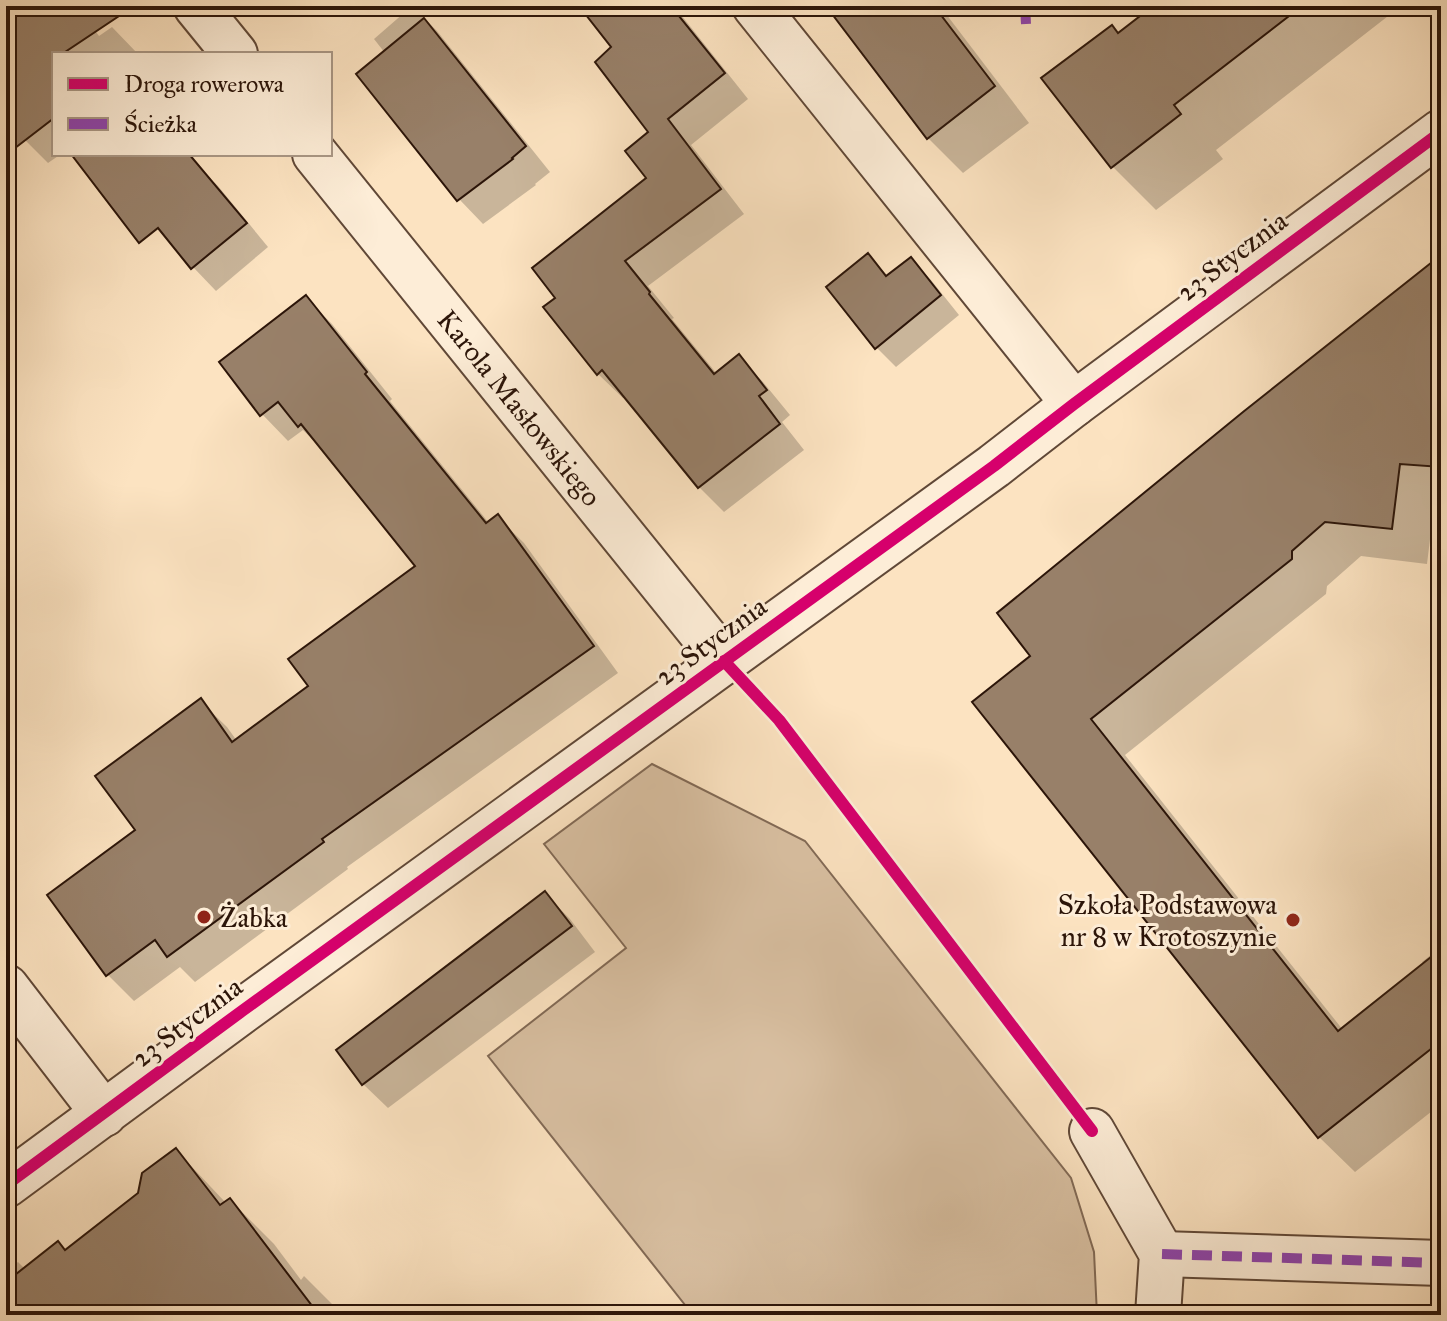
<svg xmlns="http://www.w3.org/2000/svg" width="1447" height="1321" viewBox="0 0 1447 1321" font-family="'IM FELL Great Primer',serif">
<rect width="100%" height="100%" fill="#fce3c1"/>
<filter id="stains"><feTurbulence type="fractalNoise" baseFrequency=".0025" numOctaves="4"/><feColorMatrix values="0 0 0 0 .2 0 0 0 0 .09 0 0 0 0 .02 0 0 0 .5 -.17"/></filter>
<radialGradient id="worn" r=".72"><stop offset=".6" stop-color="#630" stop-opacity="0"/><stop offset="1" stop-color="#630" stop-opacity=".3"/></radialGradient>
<!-- green -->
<polygon fill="#d9c0a2" stroke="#826a56" stroke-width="2" points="652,764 805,841 1071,1178 1094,1252 1097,1315 693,1315 488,1056 626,948 544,844"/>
<!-- shadow -->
<g fill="#0003">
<polygon points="6,6 77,6 99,36 112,27 138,54 54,54 54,154 61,154 48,163 25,140 6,115"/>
<polygon points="412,6 437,31 550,172 535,184 536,185 483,224 459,199 385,53 374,39"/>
<polygon points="581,6 674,6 748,99 691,145 744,214 648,286 674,318 672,319 717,374 739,357 763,382 790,415 782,422 804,450 724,512 699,487 626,396 623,398 598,374 558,298 648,178 651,132 614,48"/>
<polygon points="828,6 940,6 1029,123 963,173 928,138"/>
<polygon points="1157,6 1401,6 1216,150 1223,159 1156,210 1113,167 1044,78 1119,35"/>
<polygon points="181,154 194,163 218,186 268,247 216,291 193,267"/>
<polygon points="867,255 889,277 911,260 931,280 959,315 896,367 876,347"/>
<polygon points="1441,258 1441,499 1435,499 1427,564 1361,556 1327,586 1326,594 1125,755 1343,1030 1424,965 1422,962 1441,947 1441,1104 1355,1172 1319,1137 1033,656"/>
<polygon points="305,297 332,324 392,399 390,401 489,523 497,517 524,543 618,673 347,867 348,869 195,982 180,967 134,1001 108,975 50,896 138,830 200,701 227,727 237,741 311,687 418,566 325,452 303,430 288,441 262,414"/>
<polygon points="545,894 570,919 595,952 388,1108 363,1084"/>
<polygon points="176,1150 226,1203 230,1200 274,1244 301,1280 304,1276 343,1315 6,1315 6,1271 18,1262 25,1269 66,1252 140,1194"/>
</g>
<!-- building -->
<g fill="#988069" stroke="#2c1509" stroke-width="2">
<polygon points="6,6 134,6 62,54 54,54 54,118 6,155"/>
<polygon points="579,6 671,6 725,73 668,119 721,189 625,261 650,292 649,294 714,374 739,354 767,390 759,396 780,424 698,488 602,370 597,375 543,307 555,298 532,268 646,178 625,151 648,132 595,62 611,47"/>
<polygon points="826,6 934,6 995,86 927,139"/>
<polygon points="1153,6 1302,6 1174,105 1181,114 1111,168 1041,78 1112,25 1118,33"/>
<polygon points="424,18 526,146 512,158 513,159 457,201 356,74"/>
<polygon points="71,154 189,154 247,223 191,269 158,228 139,243"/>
<polygon points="868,253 886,276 911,257 941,295 875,349 826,287"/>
<polygon points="1441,255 1441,467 1400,464 1392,529 1325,522 1292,551 1292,559 1091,719 1338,1031 1441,949 1441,1041 1318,1138 972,702 1030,656 997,613 1243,412"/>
<polygon points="306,295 367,372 365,374 486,523 498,514 594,646 322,839 324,842 167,957 155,940 106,976 47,895 135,830 95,776 201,698 232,742 308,686 288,659 415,566 301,424 298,427 278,402 260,416 219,362"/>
<polygon points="545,891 572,926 362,1085 336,1050"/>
<polygon points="176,1148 220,1205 230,1198 319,1315 6,1315 6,1282 58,1241 65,1250 138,1193 142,1173"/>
</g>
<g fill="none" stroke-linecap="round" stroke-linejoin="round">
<!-- minor casing -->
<g stroke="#604837" stroke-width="48">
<g id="minor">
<polyline points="196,6 235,54"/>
<polyline points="755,6 1074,404"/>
<path id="s1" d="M315,154L724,661"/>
<polyline points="6,987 104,1114"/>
<polyline points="1092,1131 1162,1254 1158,1315"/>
<polyline points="6,1185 242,1011 994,466 1074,404 1441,132"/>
<polyline points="1162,1254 1441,1263"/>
</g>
</g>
<!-- minor -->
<use href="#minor" stroke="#fdedd7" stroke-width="44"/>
<!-- quiet -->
<g stroke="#8e44ad" stroke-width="10" stroke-dasharray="20 10" stroke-linecap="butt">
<polyline points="1025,6 1026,24"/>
<polyline points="1162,1254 1441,1263"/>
</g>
<!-- cycleway casing -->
<g stroke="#fdedd7" stroke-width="17">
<g id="cycleway">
<polyline points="724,661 779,720 1092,1131"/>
<polyline points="6,1185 242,1011 994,466 1074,404 1441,132"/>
</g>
</g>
<!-- cycleway -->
<use href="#cycleway" stroke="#d6006c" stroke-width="12"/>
</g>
<!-- markers -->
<g fill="#8f2418" stroke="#fdedd7" stroke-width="3">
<circle cx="204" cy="917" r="8"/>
<circle cx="1293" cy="920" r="8"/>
</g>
<g text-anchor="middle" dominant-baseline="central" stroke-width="6" stroke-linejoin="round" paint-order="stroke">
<!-- street labels -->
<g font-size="28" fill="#2c1509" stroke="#fdedd7">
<text transform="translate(1232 256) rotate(-37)">23 Stycznia</text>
<text stroke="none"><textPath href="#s1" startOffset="326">Karola Masłowskiego</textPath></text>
<text transform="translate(711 641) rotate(-36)">23 Stycznia</text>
<text transform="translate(187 1022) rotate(-37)">23 Stycznia</text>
</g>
<!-- poi labels -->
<g font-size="28" fill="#2c1509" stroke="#fdedd7" text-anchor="end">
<text x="1277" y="904">Szkoła Podstawowa<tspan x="1277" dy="32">nr 8 w Krotoszynie</tspan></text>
<text x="220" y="917" text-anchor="start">Żabka</text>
</g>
</g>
<!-- margin -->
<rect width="1447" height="1321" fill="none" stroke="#fce3c1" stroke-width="32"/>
<rect x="8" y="8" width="1431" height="1305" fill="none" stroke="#2c1509" stroke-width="4"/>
<rect x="16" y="16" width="1415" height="1289" fill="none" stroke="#2c1509" stroke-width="2"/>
<!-- legend -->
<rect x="52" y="52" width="280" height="104" fill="#fdedd7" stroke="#a99785" stroke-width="2"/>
<rect x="68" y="78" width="40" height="12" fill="#d6006c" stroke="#a99785" stroke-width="2"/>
<text x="124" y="92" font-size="24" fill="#2c1509">Droga rowerowa</text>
<rect x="68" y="118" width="40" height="12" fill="#8e44ad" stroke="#a99785" stroke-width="2"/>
<text x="124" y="132" font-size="24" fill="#2c1509">Ścieżka</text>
<rect width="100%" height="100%" filter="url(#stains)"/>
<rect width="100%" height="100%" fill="url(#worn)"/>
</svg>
